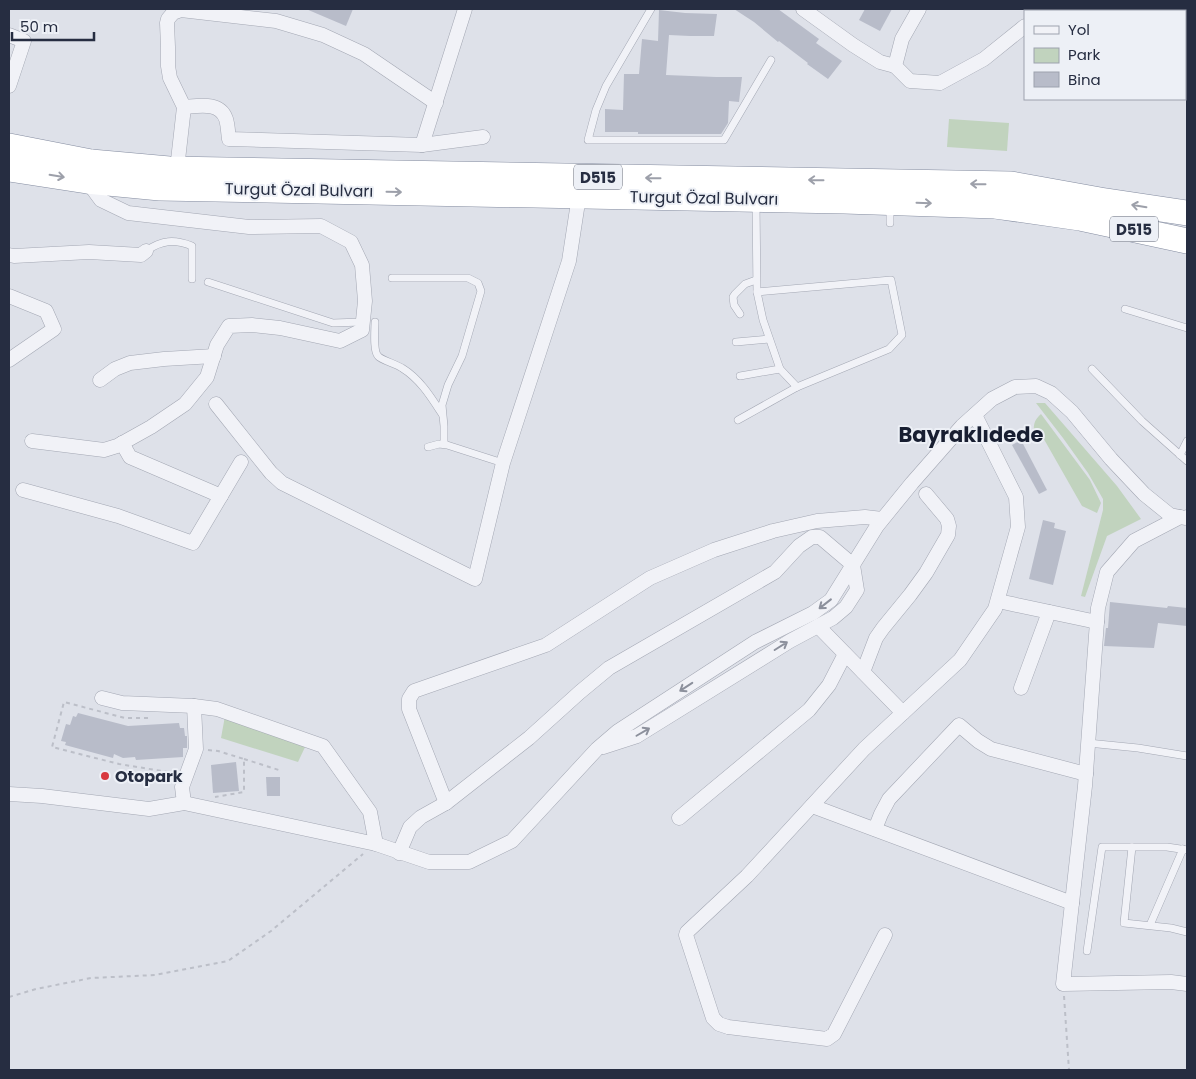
<svg xmlns="http://www.w3.org/2000/svg" width="1196" height="1079" viewBox="0 0 1196 1079" font-family="Poppins,sans-serif">
<rect width="100%" height="100%" fill="#dee1e9"/>
<!-- green -->
<g fill="#c1d3be">
<polygon points="949,119 1009,123 1007,151 947,147"/>
<polygon points="1036,403 1045,403 1117,486 1141,519 1107,536 1085,597 1081,596 1103,510 1103,499 1088,473 1063,438"/>
<path d="M1041,414L1090,480L1101,503L1097,513L1082,506L1041,434L1034,438C1034,427 1032,422 1041,414Z"/>
<polygon points="225,716 306,745 298,762 221,738"/>
</g>
<!-- building -->
<g fill="#b8bcc9">
<polygon points="306,9 353,9 346,26"/>
<polygon points="734,9 778,9 819,39 816,43 842,61 828,79 807,64 808,63 779,41 778,42 754,22"/>
<polygon points="865,9 892,9 880,31 859,20"/>
<polygon points="659,10 685,13 717,14 714,36 690,36 669,35 666,75 716,77 742,77 739,102 729,101 728,123 721,134 638,134 638,132 605,132 605,109 623,110 624,74 639,74 642,39 658,41"/>
<polygon points="1021,440 1047,490 1039,494 1012,445"/>
<polygon points="1043,520 1055,523 1054,528 1066,531 1053,585 1029,579"/>
<polygon points="1110,602 1167,608 1168,606 1187,608 1187,626 1158,623 1154,648 1104,646 1106,628 1108,628"/>
<polygon points="78,713 128,726 179,723 180,728 184,728 185,736 187,736 187,748 183,748 183,757 136,760 135,757 123,758 114,754 113,758 65,745 66,742 61,741 66,724 70,725 73,716 76,717"/>
<polygon points="236,762 239,791 213,793 211,765"/>
<polygon points="266,777 280,777 280,796 267,796"/>
</g>
<g fill="none" stroke-linecap="round" stroke-linejoin="round">
<!-- lane casing -->
<g stroke="#a3a7b3" stroke-width="8">
<g id="lane">
<polyline points="651,9 606,86 596,110 588,140 724,140 771,60"/>
<polyline points="756,203 757,292 763,320 780,369 797,387"/>
<polyline points="890,223 890,206"/>
<path d="M146,251C162,240 174,239 192,246V279"/>
<polyline points="392,278 468,278 478,283 481,291 462,356 448,385 442,405 444,426 444,444"/>
<polyline points="208,282 333,323 362,322"/>
<polyline points="1125,309 1187,328"/>
<polyline points="740,314 734,305 733,297 735,294 745,284 756,280"/>
<path d="M375,322C375,329 373,351 378,356C381,360 396,364 402,368C420,379 431,397 442,414"/>
<polyline points="736,342 769,339"/>
<polyline points="1092,369 1142,421 1187,461"/>
<polyline points="740,376 780,369"/>
<polyline points="738,420 797,387 889,349 902,335 891,280 757,292"/>
<polyline points="428,447 439,444 447,445 503,463"/>
<polyline points="1180,455 1187,441"/>
<polyline points="1088,743 1138,748 1187,756"/>
<polyline points="1132,847 1124,923 1171,928 1187,932"/>
<polyline points="1150,925 1183,849"/>
<polyline points="1087,951 1102,847 1167,847 1187,850"/>
</g>
</g>
<!-- street casing -->
<g stroke="#a3a7b3" stroke-width="15">
<g id="street">
<polyline points="803,9 853,45 880,62 895,66"/>
<polyline points="919,9 902,39 895,66 910,81 940,83 984,59 1025,26"/>
<polyline points="1042,11 1045,9"/>
<polyline points="9,35 24,41 9,86"/>
<path d="M184,107C198,106 220,101 226,119C228,125 228,133 229,139L422,145L483,137"/>
<polyline points="422,145 465,9"/>
<polyline points="177,169 184,107 170,78 168,66 168,47 167,23 168,19 173,13 181,10 276,21 323,35 364,54 436,103"/>
<polyline points="9,255 14,256 89,252 141,255 146,251"/>
<polyline points="9,296 46,311 54,329 9,360"/>
<polyline points="100,380 115,369 130,363 164,359 214,356"/>
<polyline points="216,404 271,473 282,483 475,579 503,463 569,261 579,196"/>
<polyline points="32,441 104,450 117,446 151,427 185,404 207,377 217,345 229,326 252,325 280,328 340,341 362,330 365,301 362,265 351,242 321,226 249,227 128,213 101,200 87,181"/>
<polyline points="122,443 130,457 221,496"/>
<polyline points="23,490 118,516 193,543 241,462"/>
<polyline points="1180,517 1134,541 1107,572 1098,608 1085,786 1063,984 1171,982 1187,984"/>
<polyline points="998,601 1097,622"/>
<polyline points="818,626 903,713"/>
<polyline points="863,672 876,638 883,628 910,595 926,573 948,535 949,526 947,519 926,494"/>
<polyline points="1021,688 1049,612"/>
<polyline points="102,698 122,703 194,706 217,709 323,746 370,812 376,844"/>
<polyline points="9,794 42,796 149,809 184,803 376,844 429,862 469,862 512,841 597,749 618,731 755,642 813,613 831,600 877,526 912,483 962,426 992,399 1015,387 1036,386 1051,393 1072,412 1111,459 1144,494 1170,515 1185,518 1187,517"/>
<polyline points="184,803 182,787 196,749 194,706"/>
<polyline points="446,803 409,709 409,699 414,691 546,645 650,578 714,550 773,531 817,521 865,517 882,519"/>
<polyline points="812,806 1072,903"/>
<polyline points="679,818 809,710 829,685 845,654"/>
<polyline points="875,829 881,814 889,799 959,725 978,741 991,749 1086,774"/>
<polyline points="399,853 410,827 421,817 446,803 529,738 580,692 609,668 775,572 799,546 812,537 820,537 853,565 857,590 846,607 833,618 790,641 637,736 603,747"/>
<polyline points="885,935 834,1034 827,1039 728,1027 719,1024 713,1018 686,935 687,932 747,876 864,749 960,660 995,609 1018,527 1016,497 975,415"/>
</g>
</g>
<!-- highway casing -->
<g stroke="#848ca0" stroke-width="26">
<g id="highway">
<polyline points="9,146 91,162 169,169 1011,184 1100,200 1187,213"/>
<polyline points="9,169 87,181 160,188 844,201 995,206 1080,218 1187,241"/>
</g>
</g>
<!-- path -->
<g stroke="#bcbfc8" stroke-width="2" stroke-dasharray="4 4" stroke-linecap="butt">
<polyline points="148,718 125,718 64,702 52,747 119,764 174,773"/>
<polyline points="208,750 218,751 244,759 244,792 215,797"/>
<polyline points="244,759 282,771"/>
<polyline points="1064,996 1069,1070"/>
<polyline points="9,997 36,989 91,978 155,975 228,961 271,931 363,854"/>
</g>
<!-- lane -->
<use href="#lane" stroke="#f1f2f7" stroke-width="7"/>
<!-- street -->
<use href="#street" stroke="#f1f2f7" stroke-width="14"/>
<!-- highway -->
<use href="#highway" stroke="#fff" stroke-width="25"/>
</g>
<!-- one-way arrows -->
<defs><path id="oneway-shaft" d="M-6 0H5M1.5-3L5.5 0L1.5 3" fill="none" stroke-width="1.6" stroke-linecap="round" stroke-linejoin="round" transform="scale(1.25)"/></defs>
<g stroke="#9da0aa">
<use href="#oneway-shaft" transform="translate(57 176) rotate(9)"/>
<use href="#oneway-shaft" transform="translate(653 178) rotate(-179)"/>
<use href="#oneway-shaft" transform="translate(816 180) rotate(-179)"/>
<use href="#oneway-shaft" transform="translate(978 184) rotate(-179)"/>
<use href="#oneway-shaft" transform="translate(394 192) rotate(1)"/>
<use href="#oneway-shaft" transform="translate(924 203) rotate(2)"/>
<use href="#oneway-shaft" transform="translate(1139 206) rotate(-171)"/>
</g>
<g stroke="#8c909c">
<use href="#oneway-shaft" transform="translate(825 604) rotate(142)"/>
<use href="#oneway-shaft" transform="translate(781 646) rotate(-32)"/>
<use href="#oneway-shaft" transform="translate(686 687) rotate(147)"/>
<use href="#oneway-shaft" transform="translate(643 732) rotate(-30)"/>
</g>
<!-- markers -->
<circle fill="#d8393f" stroke="#edf0f6" stroke-width="2" cx="105" cy="776" r="5"/>
<g text-anchor="middle" dominant-baseline="central" stroke-width="4" stroke-linejoin="round" paint-order="stroke">
<!-- shield labels -->
<g fill="#edf0f6" stroke="#626877" stroke-width="1">
<rect x="574" y="164.5" width="48" height="25" rx="4"/>
<rect x="1110" y="216.5" width="48" height="25" rx="4"/>
</g>
<g font-size="15" font-weight="bold" fill="#262d41">
<text x="598" y="177">D515</text>
<text x="1134" y="229">D515</text>
</g>
<!-- street labels -->
<g font-size="16" fill="#262d41" stroke="#edf0f6">
<text transform="translate(299 190) rotate(1)">Turgut Özal Bulvarı</text>
<text transform="translate(704 198) rotate(1)">Turgut Özal Bulvarı</text>
</g>
<!-- poi labels -->
<g font-size="16" font-weight="bold" fill="#262d41" stroke="#edf0f6" text-anchor="start">
<text x="115" y="776">Otopark</text>
</g>
<!-- district labels -->
<g font-size="21" font-weight="bold" fill="#181e31" stroke="#edf0f6">
<text x="971" y="434">Bayraklıdede</text>
</g>
</g>
<!-- border -->
<rect width="1196" height="1079" fill="none" stroke="#262d41" stroke-width="20"/>
<!-- legend -->
<rect x="1024" y="10" width="162" height="90" fill="#edf0f6" stroke="#9da2ae"/>
<rect x="1034" y="26" width="25" height="8" fill="#f1f2f7" stroke="#9da2ae"/>
<text x="1068" y="35" font-size="15" fill="#262d41">Yol</text>
<rect x="1034" y="48" width="25" height="15" fill="#c1d3be" stroke="#9da2ae"/>
<text x="1068" y="60" font-size="15" fill="#262d41">Park</text>
<rect x="1034" y="72" width="25" height="15" fill="#b8bcc9" stroke="#9da2ae"/>
<text x="1068" y="85" font-size="15" fill="#262d41">Bina</text>
<!-- scale -->
<path d="M12 32v8h82v-8" fill="none" stroke="#262d41" stroke-width="2.5"/>
<text x="20" y="32" font-size="15" fill="#262d41" stroke="#edf0f6" stroke-width="4" paint-order="stroke">50 m</text>
</svg>
